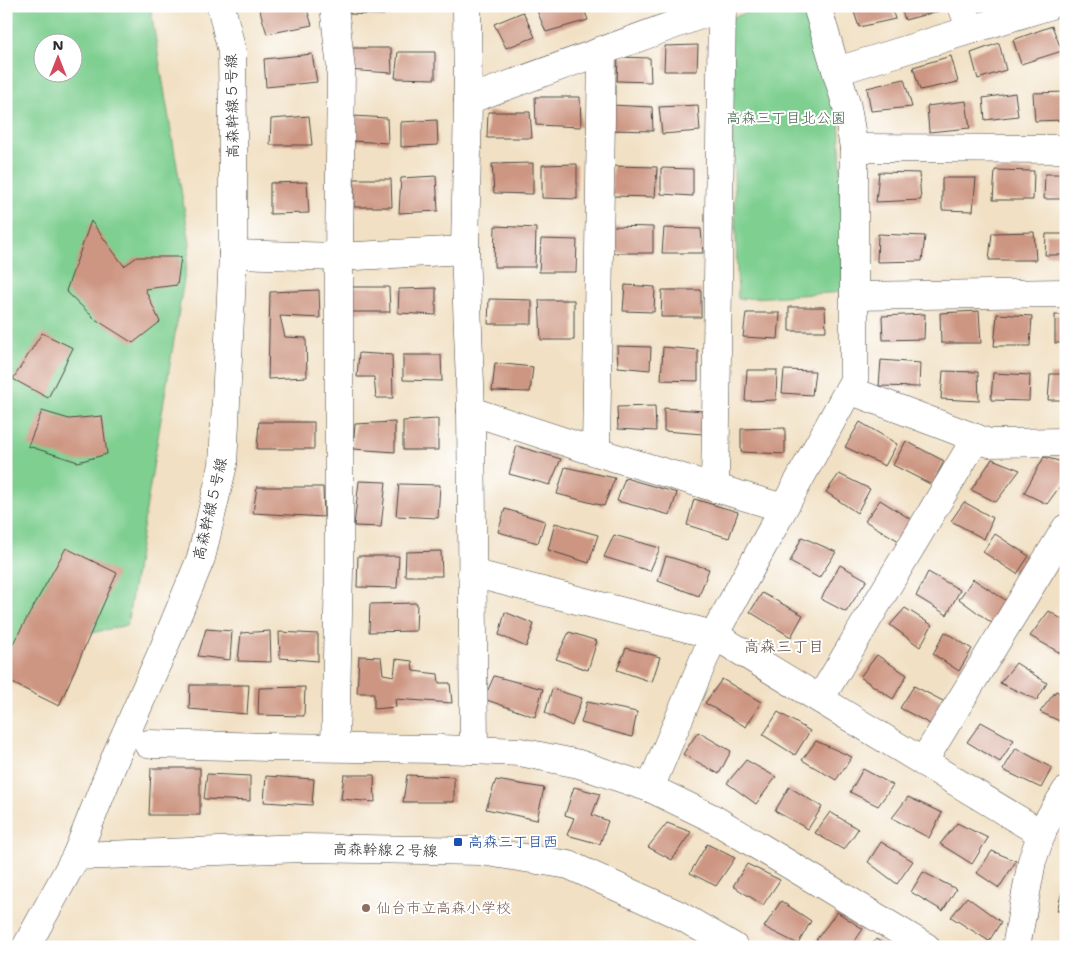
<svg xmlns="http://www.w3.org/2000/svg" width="1072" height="953" viewBox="0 0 1072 953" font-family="'Shantell Sans','Klee One',sans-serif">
<rect width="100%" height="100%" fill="#fff"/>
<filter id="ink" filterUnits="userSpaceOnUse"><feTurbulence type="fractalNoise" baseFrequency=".02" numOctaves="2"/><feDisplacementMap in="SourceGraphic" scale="10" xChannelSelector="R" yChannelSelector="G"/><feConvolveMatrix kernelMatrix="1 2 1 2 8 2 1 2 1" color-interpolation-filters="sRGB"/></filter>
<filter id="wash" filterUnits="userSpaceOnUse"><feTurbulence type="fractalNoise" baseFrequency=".0096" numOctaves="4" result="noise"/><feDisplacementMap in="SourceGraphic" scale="20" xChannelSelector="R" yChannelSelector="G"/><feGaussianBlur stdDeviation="1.12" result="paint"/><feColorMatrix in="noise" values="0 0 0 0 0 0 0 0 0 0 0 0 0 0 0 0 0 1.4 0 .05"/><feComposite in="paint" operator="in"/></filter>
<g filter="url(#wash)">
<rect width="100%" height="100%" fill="#f1e0c3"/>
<!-- green -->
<g fill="#7ecf90" stroke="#547d5e" fill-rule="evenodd">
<path d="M6,6H150L190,243L127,625L6,652ZM42,42H72V72H42Z"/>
<polygon points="764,6 800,6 822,51 839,110 844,292 738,299 729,19"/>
</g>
<g id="blocks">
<!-- building -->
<g fill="#cd9682">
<polygon points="265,6 306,6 312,25 267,34 259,8"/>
<polygon points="350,6 384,6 384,15 350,14"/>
<polygon points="535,6 583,6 588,20 546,32"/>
<polygon points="852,6 891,6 895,19 859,27"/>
<polygon points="900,6 942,6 943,10 905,20"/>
<polygon points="523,12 535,37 506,48 494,24"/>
<polygon points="1052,26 1062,51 1021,64 1013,40"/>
<polygon points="999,43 1006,70 978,79 971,53"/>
<polygon points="698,45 697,71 664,71 665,46"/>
<polygon points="350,48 391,48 392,73 347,70"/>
<polygon points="398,52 435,52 435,79 395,78"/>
<polygon points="312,54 317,82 266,87 264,59"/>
<polygon points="951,56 958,82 920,90 913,67"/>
<polygon points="618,57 650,58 651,82 617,81"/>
<polygon points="904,79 912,107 871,111 867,88"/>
<polygon points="1066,92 1066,120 1035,121 1033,93"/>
<polygon points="1015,93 1018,116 985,120 983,98"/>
<polygon points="535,97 580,97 581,127 536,125"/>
<polygon points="966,101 970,128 929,132 927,106"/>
<polygon points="611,105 652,107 653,131 611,130"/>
<polygon points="698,105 700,131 662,134 659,107"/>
<polygon points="488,112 530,112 532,138 487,138"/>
<polygon points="309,116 312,145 270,145 271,119"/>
<polygon points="353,116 387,118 388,143 351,141"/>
<polygon points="437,120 438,145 401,147 401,122"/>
<polygon points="533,163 533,194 494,193 492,164"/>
<polygon points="577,164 577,199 542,198 542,165"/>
<polygon points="612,166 657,167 655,197 612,196"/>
<polygon points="661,168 693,169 693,196 661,194"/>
<polygon points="995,170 1034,171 1033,200 993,200"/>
<polygon points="879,172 919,173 921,200 876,202"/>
<polygon points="1045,174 1066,174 1066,199 1044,199"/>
<polygon points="436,176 438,211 399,213 401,178"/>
<polygon points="942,178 976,178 973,211 942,210"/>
<polygon points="354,179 391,179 392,207 354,207"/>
<polygon points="307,182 309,213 270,214 270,183"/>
<polygon points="91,221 124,266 137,257 181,257 177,285 145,289 160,322 133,343 95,319 66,291"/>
<polygon points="495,226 536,228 535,267 494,267"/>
<polygon points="611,226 653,227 653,253 611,253"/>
<polygon points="664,228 701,229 703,253 662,253"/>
<polygon points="1034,232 1036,260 989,260 992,233"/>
<polygon points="878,234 925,236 922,261 877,262"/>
<polygon points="1046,234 1066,234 1066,255 1045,255"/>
<polygon points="541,239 577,240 576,272 539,272"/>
<polygon points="625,285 655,287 654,312 623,311"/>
<polygon points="352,287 389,287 390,312 351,312"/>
<polygon points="436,288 436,315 398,313 399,289"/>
<polygon points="319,290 320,318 280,316 285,337 306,338 307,377 268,379 270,292"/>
<polygon points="662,290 701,290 701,317 661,317"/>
<polygon points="489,299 532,300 532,324 488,324"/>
<polygon points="539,300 574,300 574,340 541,340"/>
<polygon points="789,307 825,307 826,331 789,331"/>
<polygon points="979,311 981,343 941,343 940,313"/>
<polygon points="746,313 780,313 778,339 743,337"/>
<polygon points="925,314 924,339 883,340 882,316"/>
<polygon points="997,314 1032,316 1030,346 994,346"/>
<rect x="1055" y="315" width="11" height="28"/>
<polygon points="42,333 73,348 48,398 13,379"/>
<polygon points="617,346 651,347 650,370 618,367"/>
<polygon points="663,347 698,350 698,381 661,380"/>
<polygon points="359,353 392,355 393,398 376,398 374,377 357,377"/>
<polygon points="403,355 441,355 442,381 403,380"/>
<polygon points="881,360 920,363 919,387 879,386"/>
<polygon points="495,363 533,367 530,392 492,391"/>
<polygon points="747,370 777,370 776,400 745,401"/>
<polygon points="784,370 815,371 812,395 782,393"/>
<polygon points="943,371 978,372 979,401 941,399"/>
<polygon points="993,373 1030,375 1029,401 991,400"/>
<polygon points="1050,374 1066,374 1066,400 1048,400"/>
<polygon points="655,406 656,431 618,429 617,407"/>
<polygon points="664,408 704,411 703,434 664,431"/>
<polygon points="42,411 69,419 102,416 107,454 78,462 28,446"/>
<polygon points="438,419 438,450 403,450 403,421"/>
<polygon points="259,422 314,422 314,449 257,449"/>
<polygon points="395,422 395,452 353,449 355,424"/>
<polygon points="860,422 897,444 885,466 845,447"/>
<polygon points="785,428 785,454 741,452 741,429"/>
<polygon points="906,441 944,461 932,485 893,465"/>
<polygon points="517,446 561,459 550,485 509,474"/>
<polygon points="1044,457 1066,463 1066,478 1047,504 1024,493"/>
<polygon points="992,459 1020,470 996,502 971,490"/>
<polygon points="565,467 615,478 604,506 557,494"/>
<polygon points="839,474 870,489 857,513 826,492"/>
<polygon points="625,478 677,493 670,515 617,501"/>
<polygon points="359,481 386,482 381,527 354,526"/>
<polygon points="399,484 440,485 438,518 396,516"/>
<polygon points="257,487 323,487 324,517 253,513"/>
<polygon points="694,499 738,512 729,538 687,525"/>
<polygon points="880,500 912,520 899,541 865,521"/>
<polygon points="964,502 993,518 984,539 951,521"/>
<polygon points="505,509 545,521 538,543 498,532"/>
<polygon points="555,523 598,535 589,563 548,550"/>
<polygon points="995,534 1029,556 1017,574 983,552"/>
<polygon points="614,535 660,548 650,571 604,557"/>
<polygon points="802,537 836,552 819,578 790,562"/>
<polygon points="66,548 117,573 59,706 6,680 6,656"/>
<polygon points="441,551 442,576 405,576 406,552"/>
<polygon points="358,556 399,556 397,588 357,587"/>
<polygon points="666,556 709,569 699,596 658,581"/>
<polygon points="840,565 867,580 846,612 821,599"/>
<polygon points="928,572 960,590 947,615 916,596"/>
<polygon points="973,579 1010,603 993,624 959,599"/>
<polygon points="762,593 803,615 791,637 750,612"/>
<polygon points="417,603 416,631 369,632 370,604"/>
<polygon points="905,608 932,625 920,647 890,625"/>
<polygon points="1049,611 1066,622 1066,652 1064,655 1030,636"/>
<polygon points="505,612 534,624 526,647 499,635"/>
<polygon points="206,629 232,631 230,660 198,656"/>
<polygon points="270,631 271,662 238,661 241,633"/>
<polygon points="279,632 318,634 318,661 280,658"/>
<polygon points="569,632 597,641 588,670 556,659"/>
<polygon points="945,632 972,649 959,671 933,654"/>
<polygon points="626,648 660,657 652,682 617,670"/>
<polygon points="877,655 907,675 893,699 860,677"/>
<polygon points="359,656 381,657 383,674 394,676 396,659 412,661 413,671 438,674 439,683 450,683 452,703 395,699 396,707 374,709 374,693 357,693"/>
<polygon points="1016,663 1047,683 1037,700 1000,683"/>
<polygon points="494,676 543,689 535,717 484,699"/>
<polygon points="722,679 761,702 746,727 705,703"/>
<polygon points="190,685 249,685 247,714 189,709"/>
<polygon points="914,686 945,702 932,725 900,708"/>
<polygon points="305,687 304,716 258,715 259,688"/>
<polygon points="552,689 582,698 572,726 545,713"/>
<polygon points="1056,691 1066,696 1066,724 1040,712"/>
<polygon points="587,702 637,712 632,737 581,723"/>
<polygon points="778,712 810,731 795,755 763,735"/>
<polygon points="981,722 1014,740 1000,762 967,742"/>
<polygon points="698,732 731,751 719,774 683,754"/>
<polygon points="816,741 852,757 836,780 802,760"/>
<polygon points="1016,748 1052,768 1041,788 1003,770"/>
<polygon points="746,760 776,777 756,804 727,783"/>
<polygon points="151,768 200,768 200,815 149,815"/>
<polygon points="863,769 893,785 878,806 850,792"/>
<polygon points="207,774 250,776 250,801 204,799"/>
<polygon points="344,775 374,775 375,802 341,799"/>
<polygon points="407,775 454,777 454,802 403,802"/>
<polygon points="266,776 314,779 312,805 264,802"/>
<polygon points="496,780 544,788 537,820 486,809"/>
<polygon points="574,787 600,794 592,815 608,821 600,844 567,835 574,818 565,815"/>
<polygon points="789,787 822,807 808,829 775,811"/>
<polygon points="908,797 942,813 929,838 892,818"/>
<polygon points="830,812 858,829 844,850 815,833"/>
<polygon points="667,823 691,832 672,860 648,847"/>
<polygon points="957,823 988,838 972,864 940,844"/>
<polygon points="881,842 913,861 897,884 868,862"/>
<polygon points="707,844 735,858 716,886 690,873"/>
<polygon points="992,851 1016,861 999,888 977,873"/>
<polygon points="747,864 780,880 763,905 733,886"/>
<polygon points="923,872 956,889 943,911 911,892"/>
<polygon points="1065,880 1066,880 1066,912 1057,911"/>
<polygon points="967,897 1001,922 989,941 951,917"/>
<polygon points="781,901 811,921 798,944 764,927"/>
<polygon points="837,912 863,929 851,947 827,947 816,940"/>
<polygon points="876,939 888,947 870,947"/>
</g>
</g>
</g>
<g filter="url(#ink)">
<use href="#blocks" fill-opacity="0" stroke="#494642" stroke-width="1"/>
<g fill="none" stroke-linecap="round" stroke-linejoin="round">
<!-- minor casing -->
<g stroke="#494642" stroke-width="29">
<g id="minor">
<polyline points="334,6 341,69 339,257 339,570 335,747"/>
<polyline points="467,6 468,100 465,250 471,411 474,750"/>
<polyline points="962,6 971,30"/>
<polyline points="837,71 1048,6"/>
<polyline points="468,100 725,6"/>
<polyline points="854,148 1066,149"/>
<polyline points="233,254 339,257 465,250"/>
<polyline points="854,296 1066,293"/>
<polyline points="849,390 989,443 1066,442"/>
<polyline points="471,411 596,452 783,508"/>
<polyline points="596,452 602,50"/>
<polyline points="715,488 722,7"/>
<polyline points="472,573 714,635 1042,834"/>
<polyline points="820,699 976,438"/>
<polyline points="148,744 269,747 441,749 520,752 579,764 650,788 712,818 926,947"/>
<polyline points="923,762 1066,528"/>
<polyline points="650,788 714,635 854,380 854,148 847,107 817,6"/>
<polyline points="76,856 304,848 481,851 569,865 679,915 734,947"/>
<polyline points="26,947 76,856 118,751 163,650 201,558 223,465 233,254 233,132 232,52 221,6"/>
<polyline points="1016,947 1032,861 1044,827 1066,791"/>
</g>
</g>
<!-- minor -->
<use href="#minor" stroke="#fff" stroke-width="28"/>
</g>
</g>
<!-- markers -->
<rect fill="#1a4fb4" stroke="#fff" stroke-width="2" x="453" y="837" width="10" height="10" rx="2.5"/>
<circle fill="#8d6e63" stroke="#fff" stroke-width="2" cx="366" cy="908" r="5"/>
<g text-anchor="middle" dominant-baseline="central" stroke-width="4" stroke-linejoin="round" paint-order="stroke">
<!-- street labels -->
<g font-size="15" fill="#2b2b2b" stroke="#fff">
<text transform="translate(232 106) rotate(-91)">高森幹線５号線</text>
<text transform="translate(210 509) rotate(-77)">高森幹線５号線</text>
<text transform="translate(385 850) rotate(1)">高森幹線２号線</text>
</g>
<!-- park labels -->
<g font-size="15" fill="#48644e" stroke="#fff">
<text x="786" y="118">高森三丁目北公園</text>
</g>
<!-- transit labels -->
<g font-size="15" fill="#164399" stroke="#fff" text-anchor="start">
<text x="468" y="842">高森三丁目西</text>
</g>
<!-- education labels -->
<g font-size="15" fill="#785e54" stroke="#fff" text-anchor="start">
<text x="376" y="908">仙台市立高森小学校</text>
</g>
<!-- neighbourhood labels -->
<g font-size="16" fill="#645049" stroke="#fff">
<text x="784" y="646">高森三丁目</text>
</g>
</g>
<!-- margin -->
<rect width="1072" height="953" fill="none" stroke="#fff" stroke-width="25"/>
<!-- north arrow -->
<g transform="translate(58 58)"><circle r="24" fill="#ffffff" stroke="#aaaaaa"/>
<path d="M0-4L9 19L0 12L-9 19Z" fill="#d1495b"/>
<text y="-8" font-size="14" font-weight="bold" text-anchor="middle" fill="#2b2b2b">N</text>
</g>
</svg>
